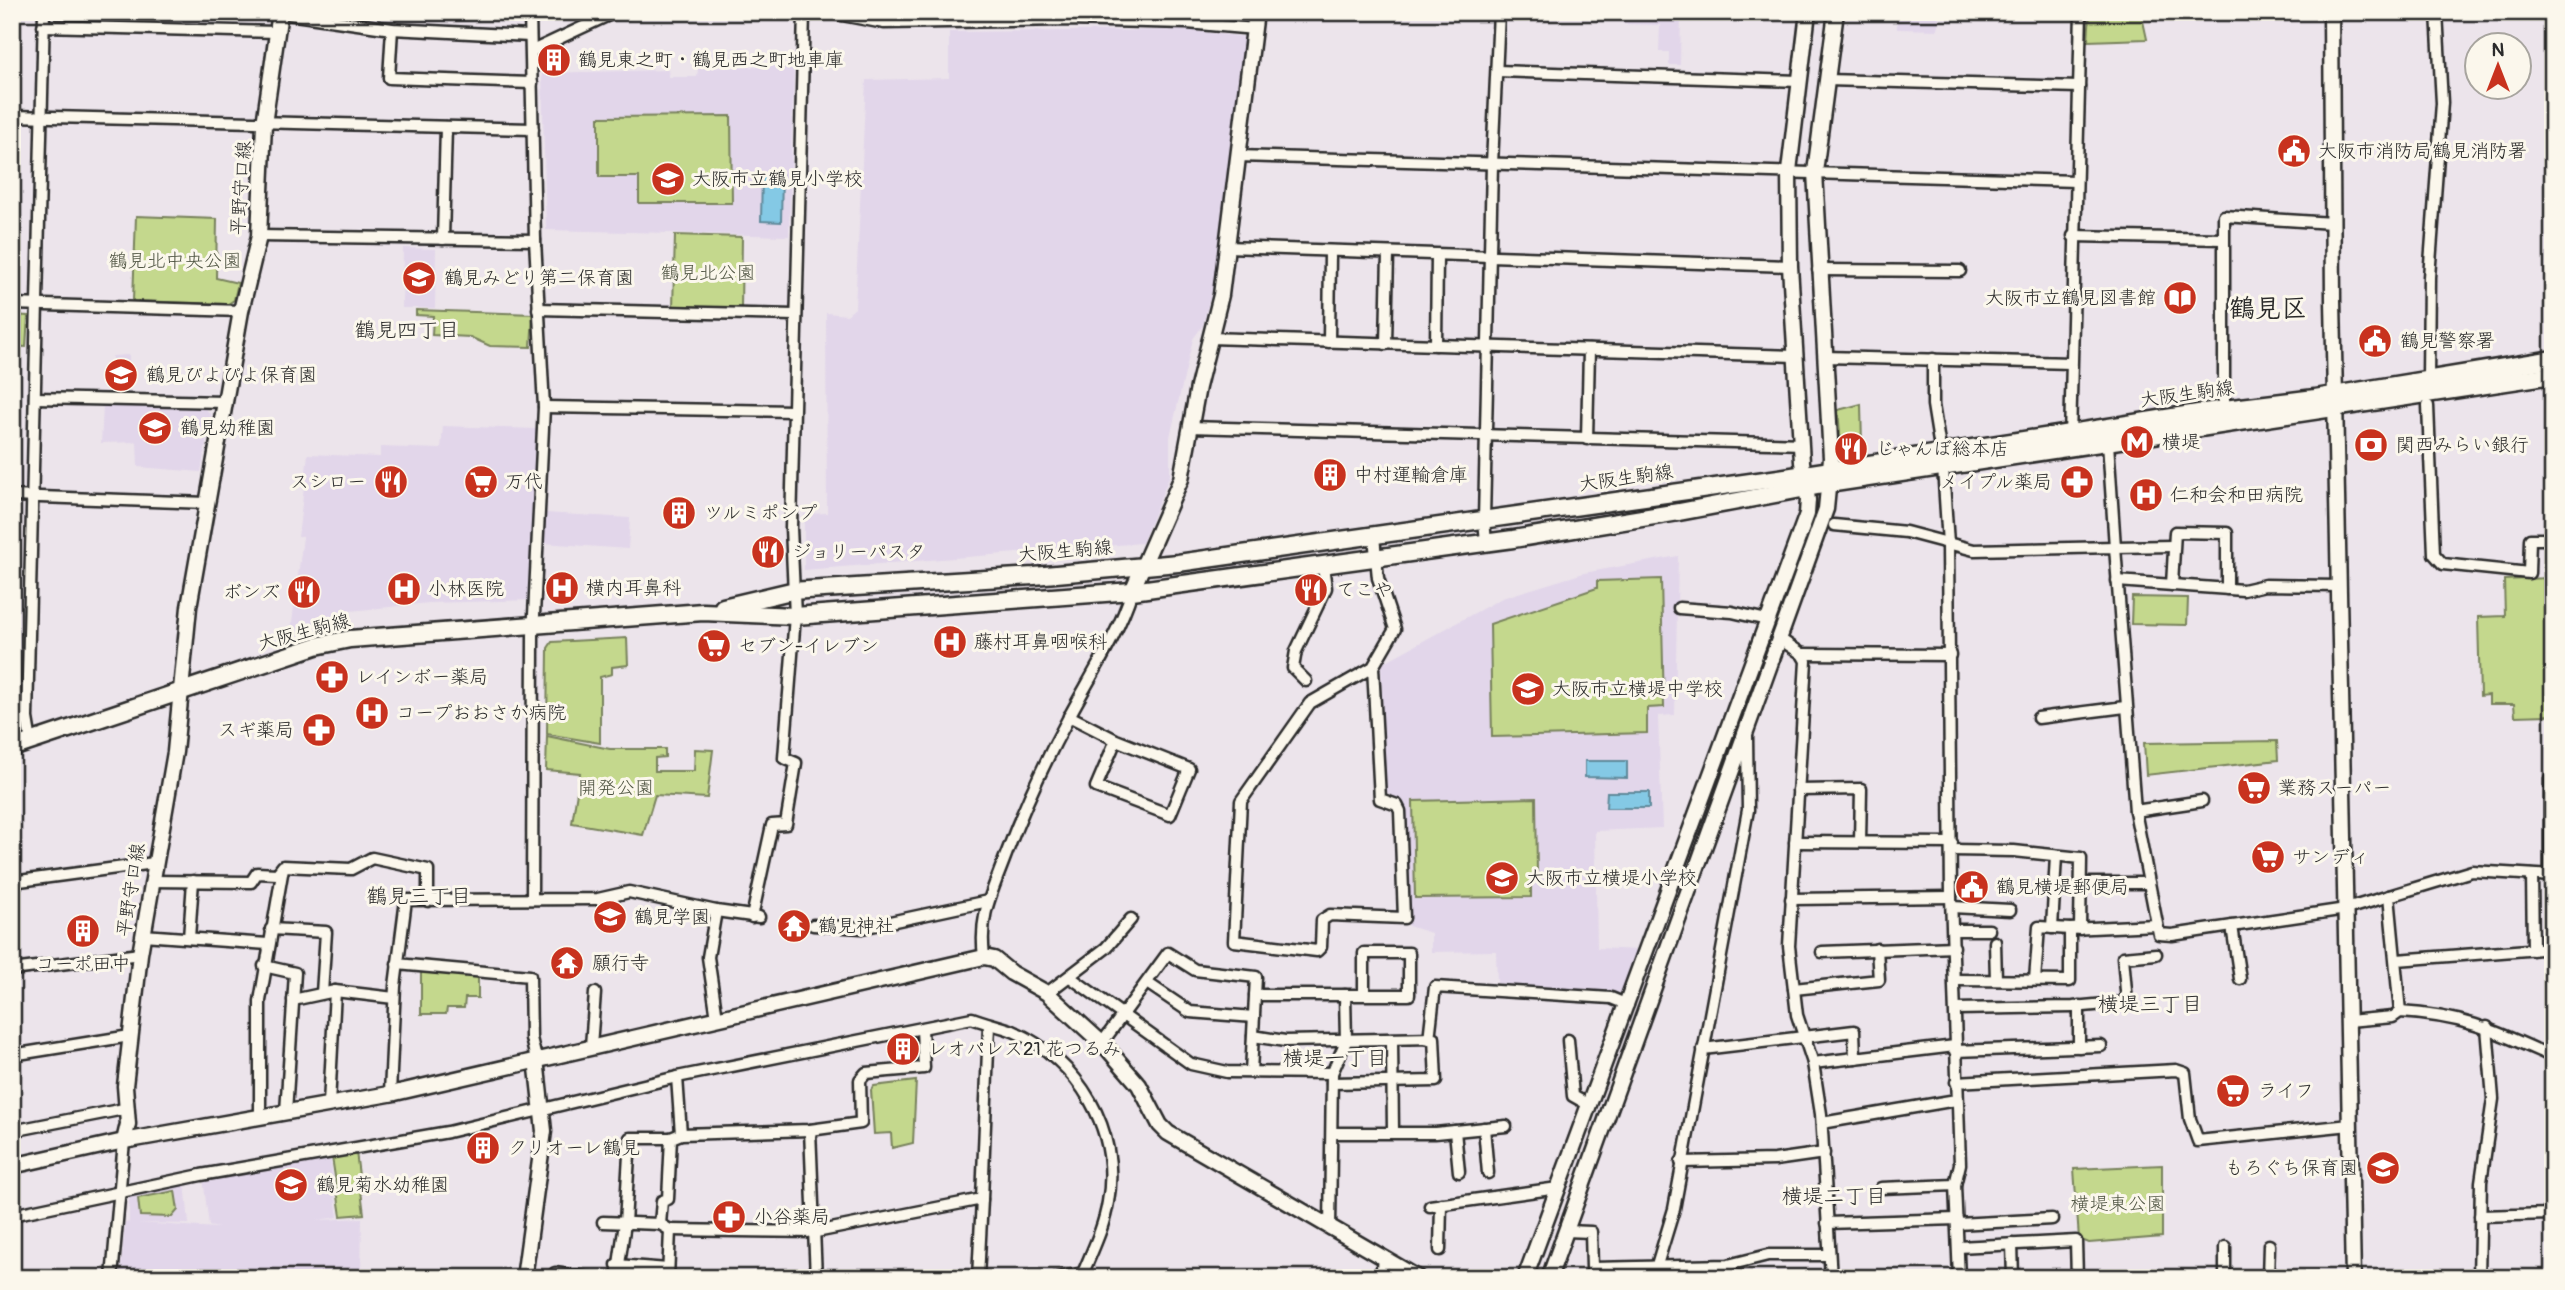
<svg xmlns="http://www.w3.org/2000/svg" width="2565" height="1290" viewBox="0 0 2565 1290" font-family="Pangolin,'Klee One',sans-serif">
<rect width="100%" height="100%" fill="#ece4eb"/>
<filter id="ink" filterUnits="userSpaceOnUse"><feTurbulence type="fractalNoise" baseFrequency=".0143" numOctaves="2"/><feDisplacementMap in="SourceGraphic" scale="14" xChannelSelector="R" yChannelSelector="G"/><feConvolveMatrix kernelMatrix="1 2 1 2 8 2 1 2 1" color-interpolation-filters="sRGB"/></filter>
<g filter="url(#ink)">
<!-- built -->
<g fill="#e2d6ea">
<polygon points="1623,12 1681,12 1680,65 1669,65 1669,52 1659,52 1660,25 1623,24"/>
<polygon points="1897,12 1939,12 1938,30 1897,29"/>
<polygon points="1185,30 1246,37 1215,279 1203,325 1193,339 1170,437 1170,475 1142,543 804,570 804,514 827,513 826,313 847,315 855,308 866,80 949,78 949,32"/>
<polygon points="794,66 789,236 546,230 542,73 668,70 669,77 697,77 698,68"/>
<polygon points="403,248 436,249 435,308 402,308"/>
<polygon points="129,355 129,394 112,394 112,356"/>
<polygon points="103,406 205,408 211,415 201,472 138,467 137,442 101,443"/>
<polygon points="443,426 537,429 532,600 429,603 350,611 291,630 303,537 298,537 308,454 380,457 380,447 441,449"/>
<polygon points="545,513 630,518 628,549 543,543"/>
<polygon points="1678,556 1675,715 1658,716 1662,828 1595,831 1597,948 1638,950 1622,995 1497,983 1496,951 1431,952 1431,933 1408,926 1406,811 1399,800 1385,791 1381,664 1502,598 1584,573"/>
<polygon points="330,1156 338,1217 318,1220 362,1218 361,1278 120,1278 125,1223 129,1222 129,1193 185,1182 189,1224 138,1223 218,1228 209,1226 203,1178"/>
</g>
<!-- green -->
<g fill="#c4d88d" stroke="#78825c" stroke-width="2">
<polygon points="2090,12 2141,12 2147,39 2088,41"/>
<polygon points="731,116 732,203 639,203 639,177 599,177 599,117"/>
<polygon points="136,216 217,219 216,278 238,283 234,300 228,304 133,301"/>
<polygon points="675,235 742,237 741,309 673,308"/>
<polygon points="416,310 533,314 531,347 490,346 470,337 432,335 433,316 416,315"/>
<polygon points="12,315 28,316 26,347 12,346"/>
<polygon points="1861,404 1862,445 1841,446 1838,410"/>
<polygon points="2547,578 2551,715 2515,716 2514,704 2489,704 2489,695 2480,696 2478,617 2505,616 2504,580"/>
<polygon points="1661,579 1664,707 1647,708 1647,733 1492,737 1490,624 1597,588 1597,581"/>
<polygon points="2132,597 2188,598 2187,625 2131,624"/>
<polygon points="627,638 628,665 612,667 612,674 600,677 600,743 547,734 548,648 552,642"/>
<polygon points="547,736 610,749 665,749 665,757 655,758 655,771 694,771 695,749 713,750 707,798 655,795 643,835 572,823 580,773 546,770"/>
<polygon points="2277,741 2278,760 2146,775 2144,743"/>
<polygon points="1536,798 1537,874 1531,875 1531,897 1415,898 1413,801"/>
<polygon points="421,972 478,975 478,998 465,998 464,1008 447,1008 446,1014 421,1014"/>
<polygon points="916,1081 913,1143 892,1148 891,1133 874,1134 871,1090 874,1086"/>
<polygon points="356,1152 364,1214 341,1216 332,1157"/>
<polygon points="2162,1165 2162,1237 2089,1243 2079,1239 2074,1169"/>
<polygon points="175,1191 178,1210 172,1217 140,1216 138,1198"/>
</g>
<!-- water -->
<g fill="#84c9e5" stroke="#608a9b" stroke-width="2">
<polygon points="762,175 782,175 781,222 761,221"/>
<polygon points="1585,761 1627,761 1627,778 1585,777"/>
<polygon points="1607,792 1649,792 1649,808 1606,808"/>
</g>
<g fill="none" stroke-linecap="round" stroke-linejoin="round">
<!-- street casing -->
<g stroke="#2b2b2b" stroke-width="15">
<g id="street">
<polyline points="530,12 535,240 544,407 533,636 532,898"/>
<polyline points="826,12 884,23 1066,20 1187,23 1255,29"/>
<polyline points="281,13 392,29 530,36"/>
<polyline points="43,26 278,32"/>
<polyline points="392,29 389,78 532,83"/>
<polyline points="532,51 613,13 630,12"/>
<polyline points="1497,71 1799,81"/>
<polyline points="1827,80 2079,87"/>
<polyline points="12,116 533,129"/>
<polyline points="1238,156 2076,181"/>
<polyline points="259,236 535,240"/>
<polyline points="2073,236 2223,239"/>
<polyline points="443,239 446,127"/>
<polyline points="1226,247 1790,266"/>
<polyline points="1818,270 1960,271"/>
<polyline points="12,304 241,311"/>
<polyline points="538,309 794,315"/>
<polyline points="1210,338 1796,356"/>
<polyline points="1329,342 1330,252"/>
<polyline points="1386,344 1388,254"/>
<polyline points="1436,345 1437,256"/>
<polyline points="1824,357 2071,363"/>
<polyline points="1933,359 1933,405 1943,467 1948,544 1951,897 1960,1164 1955,1185 1959,1278"/>
<polyline points="2428,378 2429,277 2442,103 2437,12"/>
<polyline points="35,398 225,402"/>
<polyline points="2428,406 2434,554 2443,564 2529,573 2530,539 2553,539"/>
<polyline points="544,407 793,411"/>
<polyline points="2224,409 2224,216 2332,223"/>
<polyline points="1189,427 1802,444"/>
<polyline points="2070,438 2081,12"/>
<polyline points="1587,439 1589,350"/>
<polyline points="2108,443 2115,547 2173,546"/>
<polyline points="12,496 207,503"/>
<polyline points="1834,525 1906,532 1974,550 2115,547 2135,811 2159,934 2172,935 2346,909 2472,871 2553,876"/>
<polyline points="1486,542 1484,520 1492,164 1499,12"/>
<polyline points="2117,581 2243,590 2265,585 2340,586"/>
<polyline points="2172,585 2175,532 2227,533 2227,589"/>
<polyline points="1679,608 1732,612 1767,620"/>
<polyline points="1780,639 1802,654 1806,661 1789,946 1797,1015 1813,1063 1821,1114 1831,1278"/>
<polyline points="1802,654 1950,655"/>
<polyline points="1373,667 1310,703 1241,801 1234,941 1317,951 1321,947 1322,920 1330,915 1404,918 1400,811 1397,805 1380,799 1373,667 1395,629 1378,578 1374,536"/>
<polyline points="1306,681 1293,668 1296,651 1326,588 1323,566"/>
<polyline points="1069,716 1116,740 1189,769 1170,815 1096,787 1116,740"/>
<polyline points="2038,718 2125,707"/>
<polyline points="31,742 27,718 44,12"/>
<polyline points="1798,790 1861,789 1860,842"/>
<polyline points="2135,811 2202,801"/>
<polyline points="1795,842 1952,843"/>
<polyline points="1952,850 2014,851 2081,858 2080,929"/>
<polyline points="2532,875 2533,950"/>
<polyline points="2550,876 2550,779 2553,779"/>
<polyline points="151,881 251,882 257,873 277,874 283,866 351,869 372,858 428,870 428,901"/>
<polyline points="12,882 154,863"/>
<polyline points="2080,883 2149,883"/>
<polyline points="2389,896 2400,1012"/>
<polyline points="1791,899 1951,897"/>
<polyline points="1952,907 2010,910"/>
<polyline points="716,911 708,957 717,1018"/>
<polyline points="752,917 772,825 786,824 796,763 784,758 795,616 791,528 804,12"/>
<polyline points="813,925 862,928 988,901"/>
<polyline points="2232,926 2240,979"/>
<polyline points="2052,928 2056,856"/>
<polyline points="271,929 326,932 322,993"/>
<polyline points="1953,930 1989,930"/>
<polyline points="143,935 268,944"/>
<polyline points="189,938 193,881"/>
<polyline points="1995,942 1996,980"/>
<polyline points="1822,952 1954,947"/>
<path d="M984,957C979,917 990,897 1004,860C1022,811 1045,761 1070,715C1092,674 1118,635 1132,591"/>
<polyline points="2397,960 2553,948"/>
<polyline points="397,964 530,976 531,1038 536,1059"/>
<polyline points="264,966 295,973 286,1112"/>
<polyline points="12,970 140,954"/>
<polyline points="1070,977 1191,1064 1227,1072 1332,1073"/>
<polyline points="1955,980 2070,981 2070,929"/>
<polyline points="2035,980 2039,927 2070,929 2156,925"/>
<polyline points="1147,983 1190,1012 1254,1017"/>
<polyline points="1794,989 1879,980 1877,949"/>
<polyline points="1047,993 1106,948 1131,919"/>
<path d="M1255,995H1261C1310,995 1360,995 1409,995V953H1364V995"/>
<polyline points="293,1000 335,991 394,998"/>
<polyline points="1956,1009 2073,1007 2127,1002 2123,957 2156,954"/>
<path d="M2348,1021L2393,1017L2400,1012C2466,1016 2495,1031 2553,1057"/>
<polyline points="1253,1036 1285,1041 1434,1038 1436,1081 1332,1083"/>
<polyline points="1429,1039 1435,987 1611,998 1628,1005"/>
<polyline points="1392,1040 1393,1132"/>
<polyline points="1568,1040 1573,1096 1589,1105"/>
<polyline points="1102,1043 1168,953 1195,970 1256,977 1251,1072"/>
<polyline points="591,1046 595,993"/>
<polyline points="2079,1047 2079,1006"/>
<polyline points="1703,1049 1854,1031 1855,1058"/>
<polyline points="1955,1051 2101,1046"/>
<polyline points="12,1055 130,1036"/>
<polyline points="1813,1063 1955,1046"/>
<polyline points="677,1077 681,1134"/>
<polyline points="1956,1082 2176,1070 2185,1073 2190,1119 2198,1141 2350,1125"/>
<polyline points="390,1093 395,986 406,900 598,899 629,892 716,911 759,917"/>
<polyline points="329,1104 335,991"/>
<polyline points="260,1117 260,1001 283,868"/>
<polyline points="1822,1123 1956,1100"/>
<polyline points="1484,1128 1488,1173"/>
<polyline points="810,1130 816,1278"/>
<polyline points="12,1131 124,1109"/>
<polyline points="1455,1131 1459,1172"/>
<polyline points="1332,1133 1435,1133 1506,1126"/>
<polyline points="1681,1162 1775,1160 1824,1153"/>
<polyline points="1881,1188 1955,1185"/>
<polyline points="1430,1206 1558,1188"/>
<path d="M12,1215L201,1175L448,1132L677,1077L972,1018C985,1023 1000,1026 1013,1031C1079,1060 1121,1131 1108,1202C1104,1228 1091,1253 1081,1278"/>
<polyline points="2480,1216 2553,1214"/>
<polyline points="603,1222 660,1224"/>
<polyline points="1827,1223 1957,1219"/>
<polyline points="1957,1224 2052,1219"/>
<polyline points="1330,1229 1332,1073 1346,1041 1345,995"/>
<polyline points="670,1230 816,1232 982,1199 989,1025"/>
<polyline points="1566,1231 1591,1232 1592,1268 1728,1265 1768,1255 1828,1255"/>
<polyline points="2012,1244 2013,1278"/>
<polyline points="1958,1247 2076,1241 2077,1278"/>
<polyline points="1440,1250 1441,1204"/>
<polyline points="617,1265 668,1269"/>
<polyline points="555,1273 590,1278"/>
<polyline points="112,1278 124,1141"/>
<polyline points="617,1278 625,1223 630,1138 671,1138"/>
<polyline points="668,1278 670,1230 660,1224 662,1201 668,1199 671,1138 681,1134 810,1130 861,1123 860,1080 866,1073 924,1068 922,1029"/>
<polyline points="978,1278 982,1199"/>
<polyline points="1057,1278 1083,1273"/>
<polyline points="1381,1278 1383,1258"/>
<polyline points="1653,1278 1674,1209 1748,810 1747,736"/>
<polyline points="2225,1278 2225,1247"/>
<polyline points="2268,1278 2269,1245"/>
<polyline points="2479,1278 2481,1182 2493,1099 2487,1027"/>
</g>
</g>
<!-- secondary casing -->
<g stroke="#2b2b2b" stroke-width="19">
<g id="secondary">
<polyline points="2331,12 2333,300 2353,1278"/>
<polyline points="1132,591 1181,479 1198,387 1221,295 1256,12"/>
<polyline points="124,1141 128,1124 125,1086 140,954 175,752 189,607 241,311 259,236 264,124 280,12"/>
<polyline points="12,1166 124,1141 395,1093 984,957 994,959 1011,973 1047,993 1106,1047 1139,1085 1160,1125 1168,1133 1418,1278"/>
<polyline points="524,1278 544,1131 536,1059"/>
<polyline points="1525,1278 1807,514 1808,500 1802,462 1790,266 1789,171 1808,12"/>
<polyline points="1549,1278 1826,509 1831,458 1815,172 1836,12"/>
</g>
</g>
<!-- primary casing -->
<g stroke="#2b2b2b" stroke-width="21">
<g id="primary">
<polyline points="723,607 791,591 1034,576 1178,563 1779,478 2224,409 2315,398 2553,359"/>
<polyline points="12,748 316,646 350,639 703,612 795,616 1132,591 1513,539 1679,512 1828,484 2553,375"/>
</g>
</g>
<!-- street -->
<use href="#street" stroke="#fbf7ec" stroke-width="10"/>
<!-- secondary -->
<use href="#secondary" stroke="#fbf7ec" stroke-width="14"/>
<!-- primary -->
<use href="#primary" stroke="#fbf7ec" stroke-width="16"/>
</g>
</g>
<!-- icons -->
<defs>
<g id="building-disc" transform="scale(1.75)"><circle r="9.5" fill="#c8321e" stroke="#fbf7ec"/><path d="M-4-6H4V6H1V3H-1V6H-4ZM-2.5-4.3h1.7v1.8h-1.7ZM.8-4.3h1.7v1.8H.8ZM-2.5-1h1.7V.8h-1.7ZM.8-1h1.7V.8H.8Z" fill="#fff"/></g>
<g id="civic-disc" transform="scale(1.75)"><circle r="9.5" fill="#c8321e" stroke="#fbf7ec"/><path d="M-.6-6.5H3V-4.5H.6V-3L4-1V1h2V6H-6V1h2V-1L-.6-3ZM-1.2 2.5V6h2.4V2.5Z" fill="#fff"/></g>
<g id="school-disc" transform="scale(1.75)"><circle r="9.5" fill="#c8321e" stroke="#fbf7ec"/><path d="M0-5L7-2L0 1L-7-2ZM-4 1L0 2.5L4 1V4Q0 6-4 4Z" fill="#fff"/></g>
<g id="library-disc" transform="scale(1.75)"><circle r="9.5" fill="#c8321e" stroke="#fbf7ec"/><path d="M-6-4Q-3-5.5-.7-3.5V5Q-3 3-6 4ZM6-4Q3-5.5 .7-3.5V5Q3 3 6 4Z" fill="#fff"/></g>
<g id="metro-disc" transform="scale(1.75)"><circle r="9.5" fill="#c8321e" stroke="#fbf7ec"/><path d="M-5.5 5V-5H-3L0 0L3-5H5.5V5H3V-.5L0 4L-3-.5V5Z" fill="#fff"/></g>
<g id="bank-disc" transform="scale(1.75)"><circle r="9.5" fill="#c8321e" stroke="#fbf7ec"/><path d="M-6-4H6V4H-6ZM0-2.3a2.3 2.3 0 1 0 0 4.6a2.3 2.3 0 1 0 0-4.6Z" fill="#fff"/></g>
<g id="restaurant-disc" transform="scale(1.75)"><circle r="9.5" fill="#c8321e" stroke="#fbf7ec"/><path d="M-5-6h1v4h1v-4h1v4h1v-4h1v5L-1.5 .5V6h-2V.5L-5-1ZM5-6V6H3V1.5H1.5Q1.5-4 5-6Z" fill="#fff"/></g>
<g id="supermarket-disc" transform="scale(1.75)"><circle r="9.5" fill="#c8321e" stroke="#fbf7ec"/><path d="M-6-5.5h2.5l.6 2H6L4.5 2H-2.5L-4.4-4H-6ZM-1.5 3.2a1.3 1.3 0 1 0 .1 0ZM3 3.2a1.3 1.3 0 1 0 .1 0Z" fill="#fff"/></g>
<g id="pharmacy-disc" transform="scale(1.75)"><circle r="9.5" fill="#c8321e" stroke="#fbf7ec"/><path d="M-2-6h4v4h4v4h-4v4h-4v-4h-4v-4h4Z" fill="#fff"/></g>
<g id="hospital-disc" transform="scale(1.75)"><circle r="9.5" fill="#c8321e" stroke="#fbf7ec"/><path d="M-5-5h3v3.5h4V-5h3V5h-3V1.5h-4V5h-3Z" fill="#fff"/></g>
<g id="temple-disc" transform="scale(1.75)"><circle r="9.5" fill="#c8321e" stroke="#fbf7ec"/><path d="M0-6L5-2H3V0L6.5 2.5H4V6H1.5V3h-3V6H-4V2.5H-6.5L-3 0V-2H-5Z" fill="#fff"/></g>
</defs>
<g fill-rule="evenodd">
<use href="#building-disc" x="554" y="60"/>
<use href="#civic-disc" x="2294" y="151"/>
<use href="#school-disc" x="668" y="179"/>
<use href="#school-disc" x="419" y="278"/>
<use href="#library-disc" x="2180" y="298"/>
<use href="#civic-disc" x="2375" y="341"/>
<use href="#school-disc" x="121" y="375"/>
<use href="#school-disc" x="155" y="428"/>
<use href="#metro-disc" x="2137" y="442"/>
<use href="#bank-disc" x="2371" y="445"/>
<use href="#restaurant-disc" x="1851" y="449"/>
<use href="#building-disc" x="1330" y="475"/>
<use href="#restaurant-disc" x="391" y="482"/>
<use href="#supermarket-disc" x="481" y="482"/>
<use href="#pharmacy-disc" x="2077" y="482"/>
<use href="#hospital-disc" x="2146" y="495"/>
<use href="#building-disc" x="679" y="513"/>
<use href="#restaurant-disc" x="768" y="552"/>
<use href="#hospital-disc" x="562" y="588"/>
<use href="#hospital-disc" x="404" y="589"/>
<use href="#restaurant-disc" x="1311" y="590"/>
<use href="#restaurant-disc" x="304" y="592"/>
<use href="#hospital-disc" x="950" y="642"/>
<use href="#supermarket-disc" x="714" y="646"/>
<use href="#pharmacy-disc" x="332" y="677"/>
<use href="#school-disc" x="1528" y="689"/>
<use href="#hospital-disc" x="372" y="713"/>
<use href="#pharmacy-disc" x="319" y="730"/>
<use href="#supermarket-disc" x="2254" y="788"/>
<use href="#supermarket-disc" x="2268" y="857"/>
<use href="#school-disc" x="1502" y="878"/>
<use href="#civic-disc" x="1972" y="887"/>
<use href="#school-disc" x="610" y="917"/>
<use href="#temple-disc" x="794" y="926"/>
<use href="#building-disc" x="83" y="931"/>
<use href="#temple-disc" x="567" y="963"/>
<use href="#building-disc" x="903" y="1049"/>
<use href="#supermarket-disc" x="2233" y="1091"/>
<use href="#building-disc" x="483" y="1148"/>
<use href="#school-disc" x="2383" y="1168"/>
<use href="#school-disc" x="291" y="1185"/>
<use href="#pharmacy-disc" x="729" y="1217"/>
</g>
<g text-anchor="middle" dominant-baseline="central" stroke-width="6" stroke-linejoin="round" paint-order="stroke">
<!-- poi labels -->
<g font-size="19" fill="#2b2b2b" stroke="#fbf7ec" text-anchor="start">
<text x="578" y="60">鶴見東之町・鶴見西之町地車庫</text>
<text x="2318" y="151">大阪市消防局鶴見消防署</text>
<text x="692" y="179">大阪市立鶴見小学校</text>
<text x="444" y="278">鶴見みどり第二保育園</text>
<text x="2156" y="298" text-anchor="end">大阪市立鶴見図書館</text>
<text x="2400" y="341">鶴見警察署</text>
<text x="146" y="375">鶴見ぴよぴよ保育園</text>
<text x="180" y="428">鶴見幼稚園</text>
<text x="2162" y="442">横堤</text>
<text x="2396" y="445">関西みらい銀行</text>
<text x="1876" y="449">じゃんぼ総本店</text>
<text x="1354" y="475">中村運輸倉庫</text>
<text x="366" y="482" text-anchor="end">スシロー</text>
<text x="505" y="482">万代</text>
<text x="2052" y="482" text-anchor="end">メイプル薬局</text>
<text x="2170" y="495">仁和会和田病院</text>
<text x="704" y="513">ツルミポンプ</text>
<text x="792" y="552">ジョリーパスタ</text>
<text x="586" y="588">横内耳鼻科</text>
<text x="428" y="589">小林医院</text>
<text x="1336" y="590">てこや</text>
<text x="280" y="592" text-anchor="end">ボンズ</text>
<text x="974" y="642">藤村耳鼻咽喉科</text>
<text x="738" y="646">セブン-イレブン</text>
<text x="356" y="677">レインボー薬局</text>
<text x="1552" y="689">大阪市立横堤中学校</text>
<text x="396" y="713">コープおおさか病院</text>
<text x="294" y="730" text-anchor="end">スギ薬局</text>
<text x="2278" y="788">業務スーパー</text>
<text x="2292" y="857">サンディ</text>
<text x="1526" y="878">大阪市立横堤小学校</text>
<text x="1996" y="887">鶴見横堤郵便局</text>
<text x="634" y="917">鶴見学園</text>
<text x="818" y="926">鶴見神社</text>
<text x="592" y="963">願行寺</text>
<text x="83" y="964" text-anchor="middle">コーポ田中</text>
<text x="928" y="1049">レオパレス21 花つるみ</text>
<text x="2258" y="1091">ライフ</text>
<text x="508" y="1148">クリオーレ鶴見</text>
<text x="2358" y="1168" text-anchor="end">もろぐち保育園</text>
<text x="316" y="1185">鶴見菊水幼稚園</text>
<text x="754" y="1217">小谷薬局</text>
</g>
<!-- street labels -->
<g font-size="19" fill="#2b2b2b" stroke="#fbf7ec">
<text transform="translate(241 188) rotate(-86)">平野守口線</text>
<text transform="translate(2187 394) rotate(-8)">大阪生駒線</text>
<text transform="translate(1626 478) rotate(-8)">大阪生駒線</text>
<text transform="translate(1065 551) rotate(-5)">大阪生駒線</text>
<text transform="translate(304 632) rotate(-15)">大阪生駒線</text>
<text transform="translate(131 890) rotate(-81)">平野守口線</text>
</g>
<!-- park labels -->
<g font-size="19" fill="#515644" stroke="#fbf7ec">
<text x="175" y="261">鶴見北中央公園</text>
<text x="708" y="273">鶴見北公園</text>
<text x="616" y="788">開発公園</text>
<text x="2118" y="1204">横堤東公園</text>
</g>
<!-- neighbourhood labels -->
<g font-size="21" fill="#2b2b2b" stroke="#fbf7ec">
<text x="407" y="330">鶴見四丁目</text>
<text x="419" y="896">鶴見三丁目</text>
<text x="2150" y="1004">横堤三丁目</text>
<text x="1335" y="1058">横堤一丁目</text>
<text x="1834" y="1196">横堤二丁目</text>
</g>
<!-- district labels -->
<g font-size="26" font-weight="bold" fill="#2b2b2b" stroke="#fbf7ec">
<text x="2268" y="309">鶴見区</text>
</g>
</g>
<!-- margin -->
<rect width="2565" height="1290" fill="none" stroke="#fbf7ec" stroke-width="42"/>
<rect x="21" y="21" width="2523" height="1248" fill="none" stroke="#2b2b2b" stroke-width="2.5" filter="url(#ink)"/>
<!-- north arrow -->
<g transform="translate(2498 66)"><circle r="33" fill="#fbf7ec" stroke="#a8a59f" stroke-width="2"/>
<path d="M0-5L12 26L0 18L-12 26Z" fill="#c8321e"/>
<text y="-10" font-size="19" font-weight="bold" text-anchor="middle" fill="#2b2b2b">N</text>
</g>
</svg>
